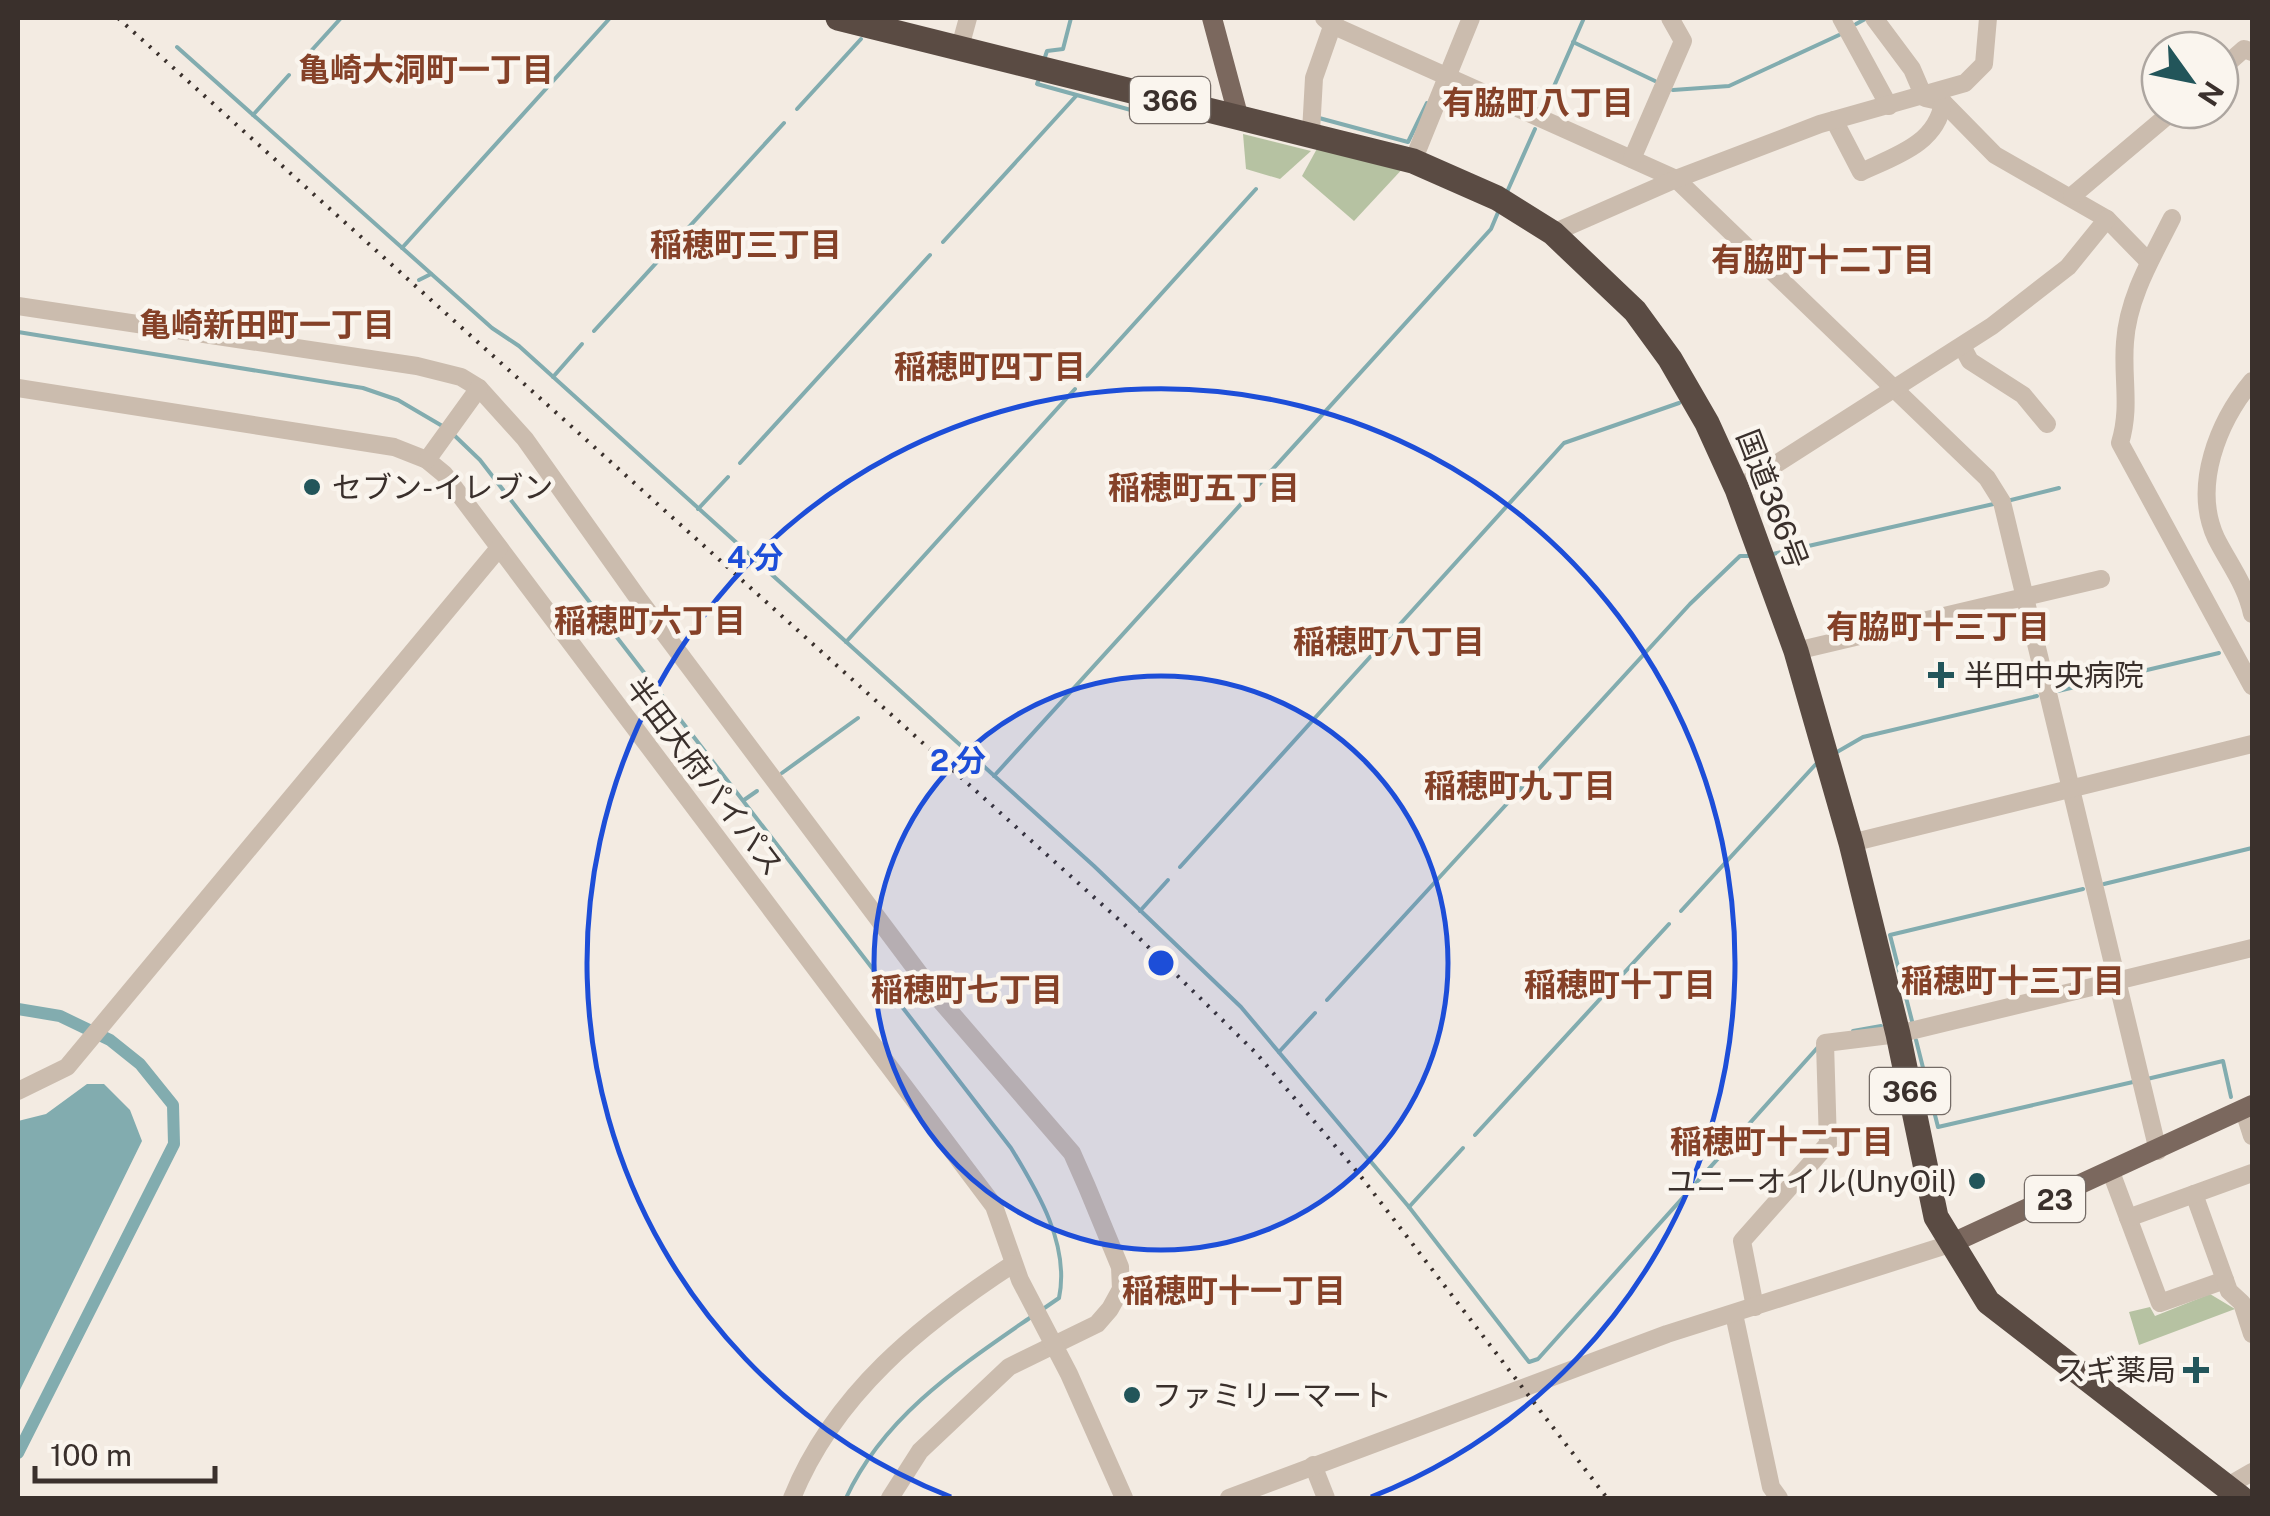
<svg xmlns="http://www.w3.org/2000/svg" width="2270" height="1516" viewBox="0 0 2270 1516" font-family="'Public Sans','Noto Sans JP',sans-serif">
<rect width="100%" height="100%" fill="#f3ebe2"/>
<!-- green -->
<g fill="#b6c2a2">
<polygon points="1243,134 1311,151 1280,179 1246,169"/>
<polygon points="1319,145 1406,165 1354,221 1302,176"/>
<polygon points="2210,1294 2235,1309 2139,1345 2129,1312 2150,1307 2155,1316"/>
</g>
<!-- water -->
<polygon fill="#82acaf" points="87,1084 104,1084 130,1110 142,1141 18,1394 18,1121 46,1114"/>
<g fill="none" stroke-linecap="round" stroke-linejoin="round">
<!-- stream -->
<g stroke="#82acaf" stroke-width="4">
<polyline points="1856,24 1867,18"/>
<polyline points="1573,42 1655,81"/>
<polyline points="177,47 492,328 519,346 1094,866 1241,1007 1409,1207 1529,1362 1538,1359 1819,1046"/>
<polyline points="1045,57 1047,51 1063,49 1071,18"/>
<polyline points="301,62 341,18"/>
<polyline points="1039,79 1037,84 1167,120"/>
<polyline points="1673,90 1729,86 1839,35"/>
<polyline points="797,109 861,39"/>
<polyline points="1544,109 1584,18"/>
<polyline points="253,115 289,75"/>
<polyline points="1319,118 1408,142 1427,103"/>
<polyline points="1507,192 1535,129"/>
<polyline points="943,242 1076,96"/>
<polyline points="402,248 610,18"/>
<polyline points="419,280 431,274"/>
<polyline points="594,331 784,123"/>
<polyline points="18,332 363,388 398,400 444,427"/>
<polyline points="1087,376 1256,189"/>
<polyline points="553,377 582,344"/>
<path d="M455,436L480,460L1011,1148C1038,1192 1070,1245 1059,1298L1043,1309"/>
<polyline points="740,463 930,255"/>
<polyline points="2007,501 2059,488"/>
<polyline points="698,509 728,477"/>
<polyline points="1773,554 1998,503"/>
<polyline points="846,642 1075,389"/>
<polyline points="1383,643 1564,443 1679,403"/>
<polyline points="2058,691 2219,653"/>
<polyline points="1837,752 1863,737 2037,696"/>
<polyline points="782,773 858,718"/>
<polyline points="994,776 1491,229 1499,210"/>
<polyline points="744,800 757,791"/>
<polyline points="1180,867 1371,656"/>
<polyline points="2104,884 2252,848"/>
<polyline points="1140,911 1168,880"/>
<polyline points="1681,911 1816,764"/>
<polyline points="1327,1000 1690,604 1740,556 1749,556"/>
<polyline points="1912,1021 1890,935 2083,889"/>
<polyline points="1853,1031 1881,1026"/>
<polyline points="1916,1040 1938,1127 2133,1082"/>
<polyline points="1279,1052 1315,1013"/>
<polyline points="2147,1079 2223,1061 2231,1097"/>
<polyline points="1475,1135 1669,924"/>
<polyline points="1409,1207 1463,1148"/>
<path d="M846,1498C884,1416 959,1367 1031,1317"/>
</g>
<!-- canal -->
<polyline stroke="#82acaf" stroke-width="12" points="18,1009 60,1016 110,1040 140,1064 173,1105 174,1144 18,1453"/>
<!-- minor -->
<g stroke="#cbbcae" stroke-width="18">
<polyline points="1324,18 1332,25 1676,179 1987,478 2002,502 2158,1151"/>
<polyline points="1841,18 1889,106"/>
<polyline points="1874,18 1912,69 1924,97"/>
<polyline points="960,47 968,18"/>
<polyline points="2220,70 2244,49 2252,52"/>
<polyline points="1925,98 1943,102 1995,155 2107,219 2148,261"/>
<path d="M1834,120L1861,172C1895,156 1937,144 1943,102"/>
<polyline points="1311,132 1314,78 1335,18"/>
<polyline points="1632,159 1683,41 1670,18"/>
<polyline points="1413,161 1471,18"/>
<polyline points="2072,196 2174,110"/>
<path d="M2172,218C2152,258 2128,297 2125,342C2122,378 2131,407 2120,443L2252,686"/>
<polyline points="1553,233 1676,179 1820,124 1965,83 1984,64 1988,18"/>
<polyline points="18,306 417,366 461,377 479,388 525,439 640,601 933,992 1072,1153 1087,1187 1120,1267 1121,1289 1110,1309 1097,1324 1009,1367 920,1451 890,1498"/>
<polyline points="1962,346 1970,361 2023,395 2047,424"/>
<path d="M2252,381C2218,422 2192,486 2216,538C2229,564 2246,585 2252,614"/>
<polyline points="18,388 394,447 427,460 444,474 994,1206 1020,1280 1069,1374 1124,1498"/>
<polyline points="427,460 479,388"/>
<polyline points="1737,489 1992,326 2068,267 2107,219"/>
<polyline points="1796,651 2101,579"/>
<polyline points="1851,843 2252,744"/>
<polyline points="18,1091 67,1067 499,548"/>
<polyline points="2244,1111 2252,1136"/>
<polyline points="2111,1172 2160,1303 2225,1280"/>
<polyline points="2194,1194 2229,1291 2242,1303 2252,1334"/>
<polyline points="2128,1218 2252,1173"/>
<polyline points="1755,1307 1742,1241 1828,1144 1825,1043 1898,1034 2252,948"/>
<polyline points="1734,1314 1771,1487 1779,1498"/>
<polyline points="1313,1465 1326,1498"/>
<polyline points="2226,1487 2252,1472"/>
<path d="M792,1498C834,1394 921,1324 1013,1264"/>
<polyline points="1229,1498 1667,1334 1950,1244"/>
</g>
<!-- major -->
<g stroke="#7b685e" stroke-width="20">
<polyline points="1212,18 1238,115"/>
<polyline points="1950,1244 2252,1105"/>
</g>
<!-- highway -->
<polyline stroke="#5a4b43" stroke-width="25" points="838,18 1413,161 1497,198 1553,233 1635,311 1670,359 1707,423 1737,489 1796,651 1851,843 1898,1034 1936,1217 1988,1302 2241,1498"/>
<!-- rail -->
<polyline stroke="#3a302c" stroke-width="4" stroke-dasharray="2.5 8" stroke-linecap="butt" points="118,18 1137,936 1256,1053 1359,1174 1607,1498"/>
</g>
<!-- distance rings -->
<circle cx="1161" cy="963" r="287" fill="#1d4ed8" fill-opacity=".12"/>
<g fill="none" stroke="#1d4ed8" stroke-width="5">
<circle cx="1161" cy="963" r="287"/>
<path d="M951 1497A574 574 0 1 1 1371 1497"/>
</g>
<!-- markers -->
<g fill="#22555a" stroke="#faf5ee" stroke-width="4">
<circle cx="312" cy="487" r="10"/>
<path d="M1936 660h10v10h10v10h-10v10h-10v-10h-10v-10h10z"/>
<circle cx="1977" cy="1181" r="10"/>
<path d="M2191 1355h10v10h10v10h-10v10h-10v-10h-10v-10h10z"/>
<circle cx="1132" cy="1395" r="10"/>
</g>
<g text-anchor="middle" dominant-baseline="central" stroke-width="9" stroke-linejoin="round" paint-order="stroke">
<!-- shield labels -->
<g fill="#faf5ee" stroke="#746b66" stroke-width="2.5">
<rect x="1130" y="77" width="80" height="46" rx="8"/>
<rect x="1870" y="1068" width="80" height="46" rx="8"/>
<rect x="2025" y="1176" width="60" height="46" rx="8"/>
</g>
<g font-size="28" font-weight="bold" fill="#3a302c">
<text x="1170" y="100">366</text>
<text x="1910" y="1091">366</text>
<text x="2055" y="1199">23</text>
</g>
<!-- poi labels -->
<g font-size="30" fill="#3a302c" stroke="#faf5ee" text-anchor="start">
<text x="332" y="487">セブン-イレブン</text>
<text x="1964" y="675">半田中央病院</text>
<text x="1957" y="1181" text-anchor="end">ユニーオイル(UnyOil)</text>
<text x="2176" y="1370" text-anchor="end">スギ薬局</text>
<text x="1152" y="1395">ファミリーマート</text>
</g>
<!-- street labels -->
<g font-size="30" fill="#3a302c" stroke="#faf5ee">
<text transform="translate(1773 499) rotate(69)">国道366号</text>
<text transform="translate(705 776) rotate(53)">半田大府パイパス</text>
</g>
<!-- neighbourhood labels -->
<g font-size="32" font-weight="bold" fill="#854128" stroke="#faf5ee">
<text x="426" y="69">亀崎大洞町一丁目</text>
<text x="1538" y="102">有脇町八丁目</text>
<text x="746" y="244">稲穂町三丁目</text>
<text x="1823" y="259">有脇町十二丁目</text>
<text x="267" y="324">亀崎新田町一丁目</text>
<text x="990" y="366">稲穂町四丁目</text>
<text x="1204" y="487">稲穂町五丁目</text>
<text x="650" y="620">稲穂町六丁目</text>
<text x="1938" y="626">有脇町十三丁目</text>
<text x="1389" y="641">稲穂町八丁目</text>
<text x="1520" y="785">稲穂町九丁目</text>
<text x="2013" y="980">稲穂町十三丁目</text>
<text x="1620" y="984">稲穂町十丁目</text>
<text x="967" y="989">稲穂町七丁目</text>
<text x="1782" y="1141">稲穂町十二丁目</text>
<text x="1234" y="1290">稲穂町十一丁目</text>
</g>
</g>
<circle cx="1161" cy="963" r="15" fill="#1d4ed8" stroke="#faf5ee" stroke-width="5"/>
<g font-size="30" text-anchor="middle" font-weight="bold" fill="#1d4ed8" stroke="#faf5ee" stroke-width="9" stroke-linejoin="round" paint-order="stroke">
<text x="755" y="568">4 分</text>
<text x="958" y="771">2 分</text>
</g>
<!-- border -->
<rect width="2270" height="1516" fill="none" stroke="#3a302c" stroke-width="40"/>
<!-- north arrow -->
<g transform="translate(2190 80) rotate(123)"><circle r="48" fill="#faf5ee" stroke="#ada6a0" stroke-width="2.5"/>
<path d="M0-8L18 38L0 25L-18 38Z" fill="#22555a"/>
<text y="-15" font-size="28" font-weight="bold" text-anchor="middle" fill="#3a302c">N</text>
</g>
<!-- scale -->
<path d="M35 1466v15h180v-15" fill="none" stroke="#3a302c" stroke-width="5"/>
<text x="50" y="1466" font-size="30" fill="#3a302c" stroke="#faf5ee" stroke-width="8" paint-order="stroke">100 m</text>
</svg>
